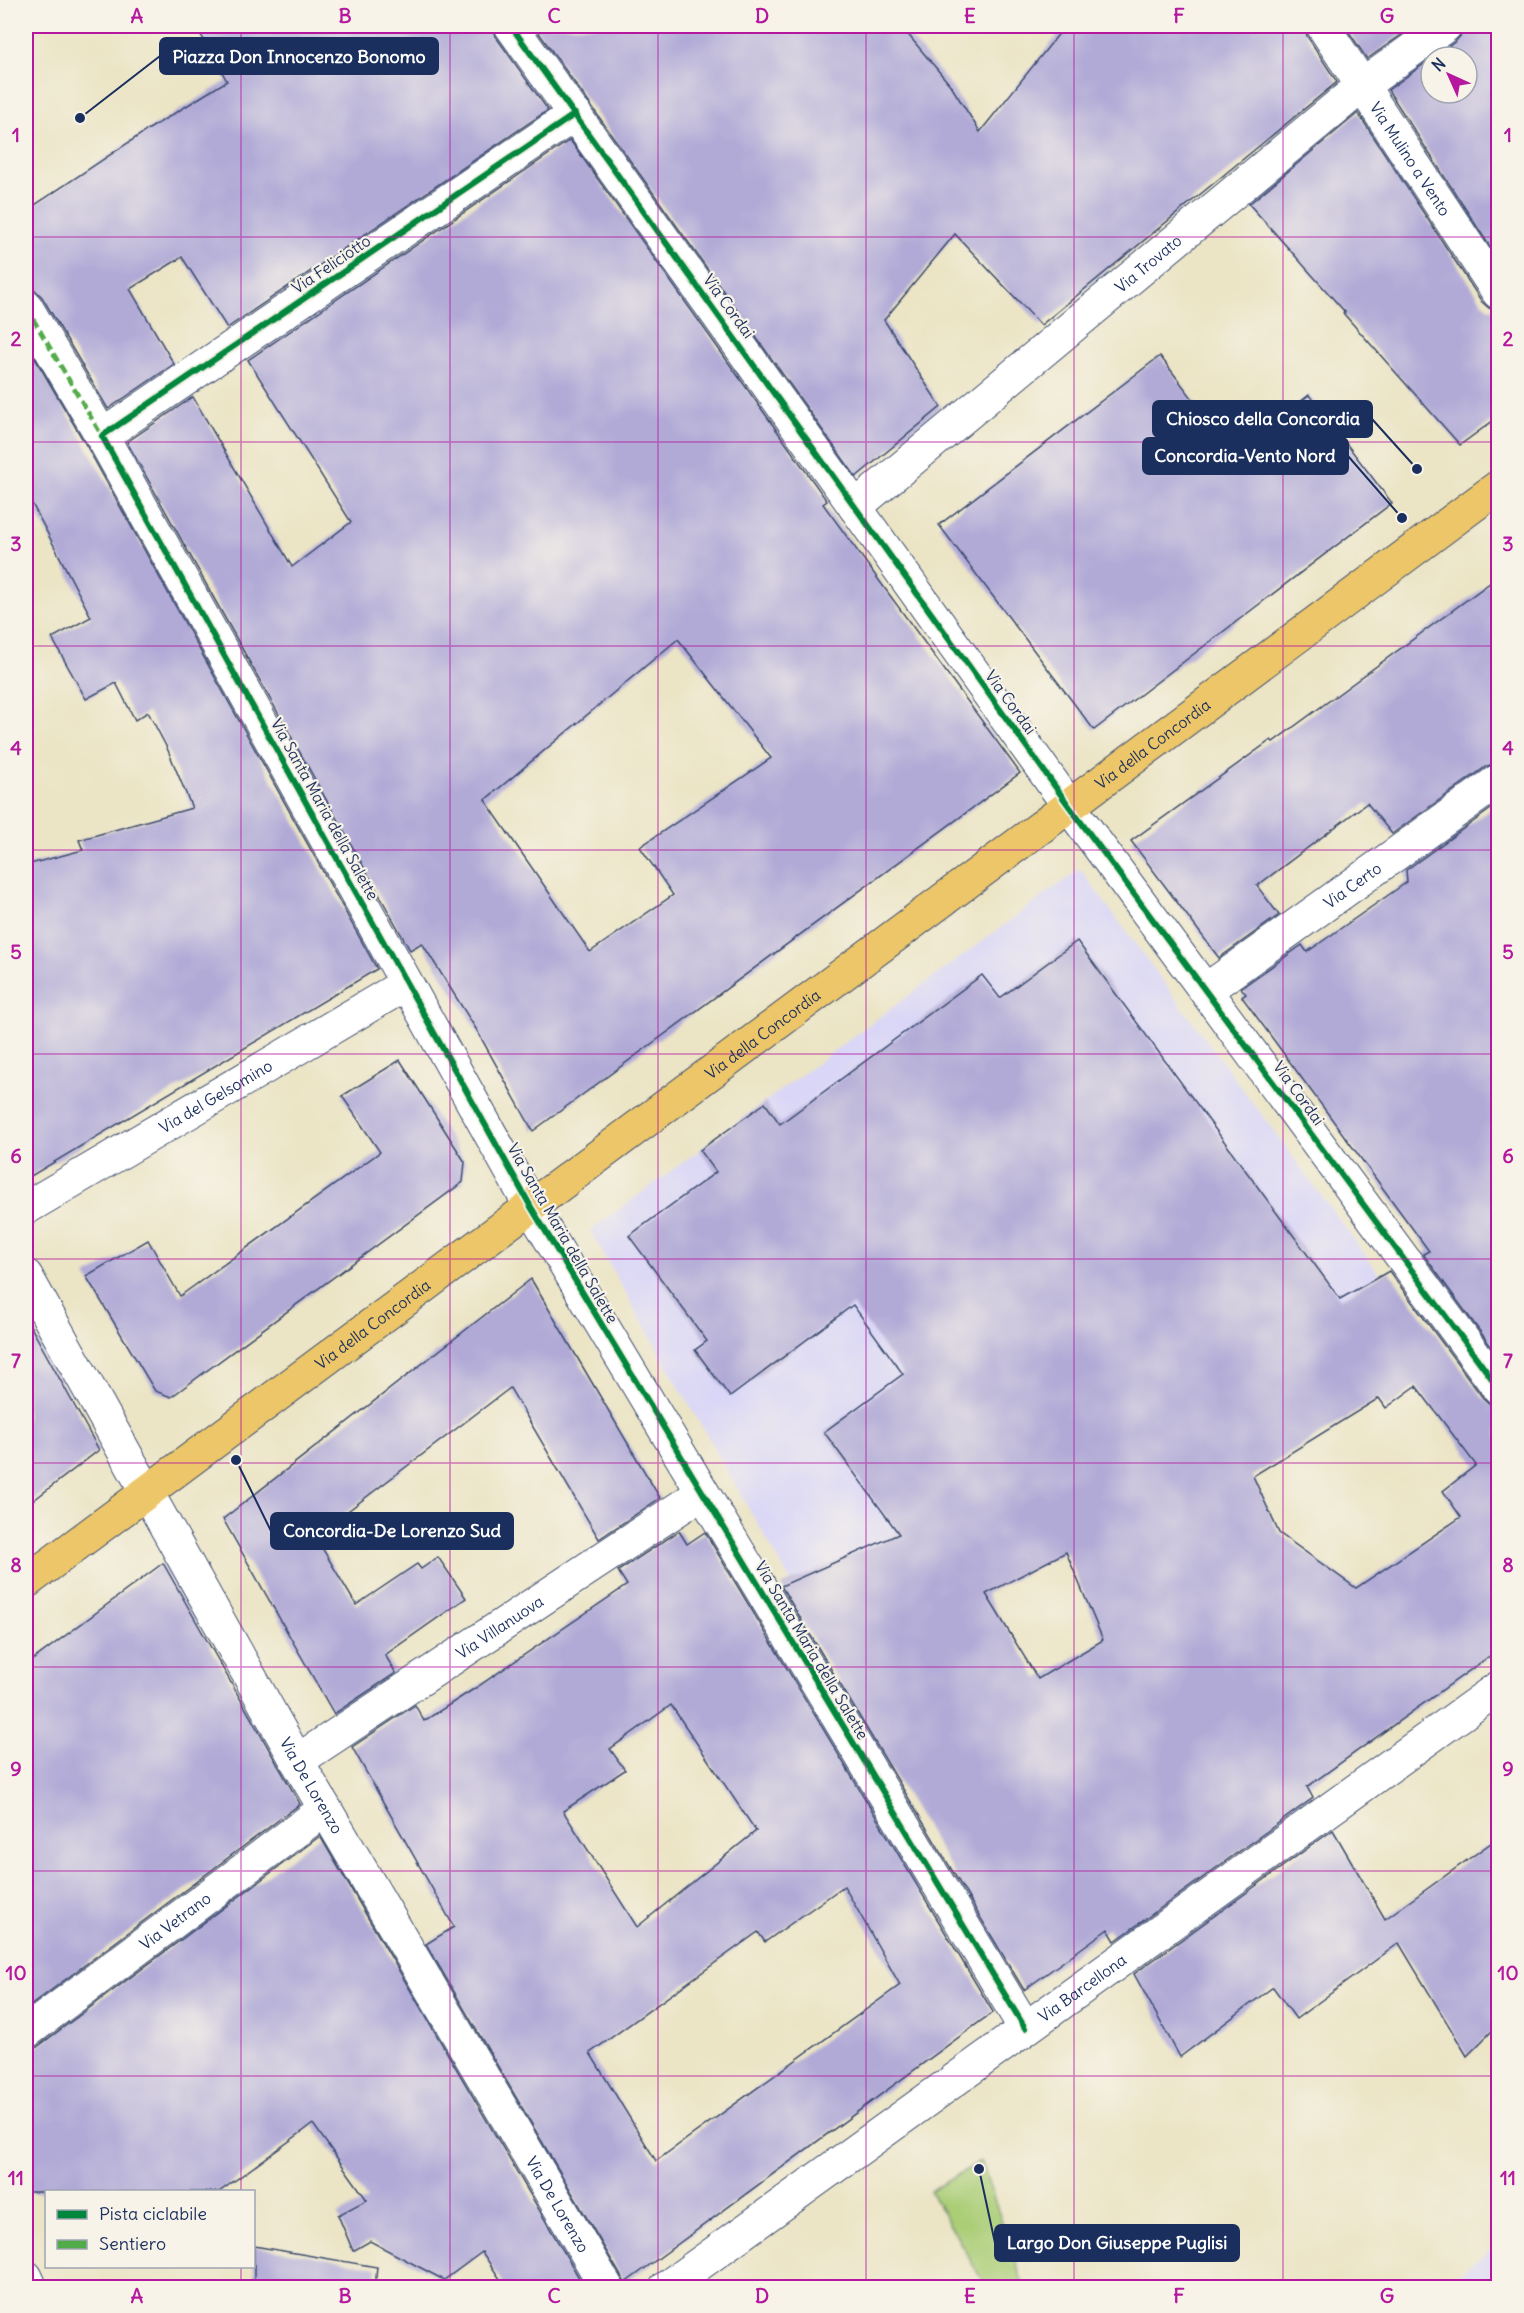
<svg xmlns="http://www.w3.org/2000/svg" width="1524" height="2313" viewBox="0 0 1524 2313" font-family="Delius,sans-serif">
<rect width="100%" height="100%" fill="#f7f3e8"/>
<filter id="ink" filterUnits="userSpaceOnUse"><feTurbulence type="fractalNoise" baseFrequency=".0167" numOctaves="2"/><feDisplacementMap in="SourceGraphic" scale="12" xChannelSelector="R" yChannelSelector="G"/><feConvolveMatrix kernelMatrix="1 2 1 2 8 2 1 2 1" color-interpolation-filters="sRGB"/></filter>
<filter id="wash" filterUnits="userSpaceOnUse"><feTurbulence type="fractalNoise" baseFrequency=".008" numOctaves="4" result="noise"/><feDisplacementMap in="SourceGraphic" scale="24" xChannelSelector="R" yChannelSelector="G"/><feGaussianBlur stdDeviation="1.35" result="paint"/><feColorMatrix in="noise" values="0 0 0 0 0 0 0 0 0 0 0 0 0 0 0 0 0 1.4 0 .05"/><feComposite in="paint" operator="in"/></filter>
<g filter="url(#wash)">
<rect width="100%" height="100%" fill="#ebe4c5"/>
<!-- built -->
<g fill="#d9d6f7">
<polygon points="1080,869 1380,1275 1318,1312 902,1533 791,1582 590,1231"/>
<polygon points="1498,2245 1498,2287 1441,2287"/>
</g>
<!-- green -->
<polygon fill="#aacd76" stroke="#627e6a" stroke-width="1.5" points="981,2161 1024,2287 986,2287 930,2191"/>
<g id="blocks">
<!-- building -->
<g fill="#b1aad7" fill-rule="evenodd">
<polygon points="196,26 493,26 496,37 548,110 227,328 182,257 130,289 174,364 108,409 42,297 35,290 26,288 26,211 149,129 227,81"/>
<polygon points="534,26 901,26 951,86 980,132 1065,26 1305,26 1307,36 1337,82 1041,325 955,234 884,320 941,407 856,477"/>
<polygon points="1345,26 1414,26 1367,59"/>
<polygon points="1464,26 1498,26 1498,259 1388,90 1431,59 1431,93 1467,93 1467,57 1434,57 1456,41 1462,34"/>
<polygon points="1358,113 1482,302 1489,308 1498,311 1498,417 1460,445 1343,313 1345,312 1249,204"/>
<path d="M570,140L827,501L823,504L1020,773L533,1131L476,1029L422,943L410,950L127,442L193,397L292,567L351,522L248,360ZM678,639L771,758L640,847L673,895L590,952L485,800Z"/>
<polygon points="26,343 86,445 377,969 26,1179 26,865 83,850 79,840 192,808 167,748 148,712 135,720 116,683 86,699 52,638 91,617 26,492"/>
<polygon points="1160,356 1234,453 1309,395 1392,503 1094,730 939,525"/>
<polygon points="1498,577 1498,763 1487,766 1392,834 1367,803 1257,886 1279,915 1219,958 1131,841 1271,740 1273,742"/>
<polygon points="1498,804 1498,1356 1423,1254 1429,1251 1242,997 1246,994 1241,988 1302,945 1307,952 1407,882 1406,870"/>
<path d="M1077,941L1340,1299L1389,1271L1483,1398L1490,1404L1498,1405V1650L1307,1787L1313,1798L1115,1941L1108,1929L1024,1990L781,1586L899,1534L824,1432L903,1374L853,1305L730,1397L695,1350L707,1341L629,1236L716,1172L700,1150L765,1103L780,1124L982,975L1000,998ZM1416,1386L1476,1465L1443,1491L1461,1517L1356,1588L1279,1533L1253,1476L1379,1398L1386,1408ZM1066,1552L1103,1640L1038,1679L986,1594Z"/>
<polygon points="400,1060 465,1162 463,1182 171,1397 155,1391 86,1276 148,1240 180,1296 380,1152 342,1096"/>
<polygon points="531,1279 660,1498 599,1539 510,1388 315,1536 356,1605 417,1564 421,1569 438,1557 466,1598 385,1655 396,1673 334,1714 223,1519"/>
<polygon points="26,1318 99,1450 26,1506"/>
<path d="M679,1531L687,1544L705,1532L993,2012L625,2283L426,1944L454,1927L352,1747L415,1705L424,1721L477,1687L627,1585L618,1571ZM671,1705L756,1831L637,1927L563,1811L625,1770L610,1749ZM844,1886L900,1985L656,2161L590,2053L758,1932L765,1942Z"/>
<polygon points="163,1563 300,1804 26,2009 26,1665"/>
<polygon points="1333,1830 1385,1919 1498,1838 1498,2025 1467,2056 1399,1943 1296,2019 1273,1987 1180,2057 1134,1974"/>
<polygon points="320,1836 585,2288 506,2288 482,2252 444,2280 370,2241 353,2251 338,2215 367,2200 313,2124 219,2192 26,2192 26,2050 37,2047"/>
<polygon points="254,2246 377,2267 375,2288 254,2288"/>
</g>
</g>
</g>
<g filter="url(#ink)">
<use href="#blocks" fill-opacity="0" stroke="#3a4a6d" stroke-width="1.5"/>
<g fill="none" stroke-linecap="round" stroke-linejoin="round">
<!-- minor casing -->
<g stroke="#3a4a6d" stroke-width="35">
<g id="minor">
<polyline points="511,26 1069,806 1498,1387"/>
<path id="s1" d="M1323,26L1498,292"/>
<polyline points="26,307 102,436 531,1207 1025,2028"/>
<polyline points="102,436 575,114"/>
<path id="s2" d="M855,507L1363,85L1445,26"/>
<path id="s3" d="M1206,990L1498,781"/>
<path id="s4" d="M26,1208L406,984"/>
<path id="s5" d="M26,1276L297,1761L607,2288"/>
<path id="s6" d="M297,1761L702,1493"/>
<path id="s7" d="M26,2032L325,1809"/>
<polyline points="26,2277 31,2288"/>
<path id="s8" d="M666,2288L1498,1688"/>
</g>
</g>
<!-- major casing -->
<g stroke="#3a4a6d" stroke-width="35">
<g id="major">
<path id="s9" d="M26,1582L1498,487"/>
</g>
</g>
<!-- minor -->
<use href="#minor" stroke="#fff" stroke-width="33"/>
<!-- major -->
<use href="#major" stroke="#ecc669" stroke-width="33"/>
<!-- quiet -->
<polyline stroke="#52ab49" stroke-width="4.5" stroke-dasharray="9 4.5" stroke-linecap="butt" points="26,307 102,436"/>
<!-- cycleway casing -->
<g stroke="#f7f3e8" stroke-width="10">
<g id="cycleway">
<polyline points="511,26 1069,806 1498,1387"/>
<polyline points="575,114 102,436 531,1207 1025,2028"/>
</g>
</g>
<!-- cycleway -->
<use href="#cycleway" stroke="#00873e" stroke-width="6"/>
</g>
</g>
<!-- grid -->
<path fill="none" stroke="#b5179e" stroke-width="1.5" stroke-opacity="0.55" d="M241,26V2192M450,26V2288M658,26V2288M866,26V2288M1074,26V2288M1283,26V2288M26,237H1498M26,442H1498M26,646H1498M26,850H1498M26,1054H1498M26,1259H1498M26,1463H1498M26,1667H1498M26,1871H1498M26,2076H1498M241,2266V2288"/>
<g text-anchor="middle" dominant-baseline="central" stroke-width="4.5" stroke-linejoin="round" paint-order="stroke">
<!-- street labels -->
<g font-size="16" fill="#1b2f5e" stroke="#f7f3e8">
<text stroke="none"><textPath href="#s1" startOffset="159">Via Mulino a Vento</textPath></text>
<text transform="translate(331 264) rotate(-34)">Via Feliciotto</text>
<text stroke="none"><textPath href="#s2" startOffset="381">Via Trovato</textPath></text>
<text transform="translate(729 306) rotate(54)">Via Cordai</text>
<text transform="translate(1011 702) rotate(54)">Via Cordai</text>
<text stroke="none"><textPath href="#s9" startOffset="1404">Via della Concordia</textPath></text>
<text transform="translate(325 809) rotate(61)">Via Santa Maria della Salette</text>
<text stroke="none"><textPath href="#s3" startOffset="180">Via Certo</textPath></text>
<text stroke="none"><textPath href="#s9" startOffset="918">Via della Concordia</textPath></text>
<text transform="translate(1299 1093) rotate(54)">Via Cordai</text>
<text stroke="none"><textPath href="#s4" startOffset="220">Via del Gelsomino</textPath></text>
<text transform="translate(563 1233) rotate(60)">Via Santa Maria della Salette</text>
<text stroke="none"><textPath href="#s9" startOffset="432">Via della Concordia</textPath></text>
<text stroke="none"><textPath href="#s6" startOffset="243">Via Villanuova</textPath></text>
<text transform="translate(812 1650) rotate(59)">Via Santa Maria della Salette</text>
<text stroke="none"><textPath href="#s5" startOffset="584">Via De Lorenzo</textPath></text>
<text stroke="none"><textPath href="#s7" startOffset="186">Via Vetrano</textPath></text>
<text stroke="none"><textPath href="#s8" startOffset="513">Via Barcellona</textPath></text>
<text stroke="none"><textPath href="#s5" startOffset="1070">Via De Lorenzo</textPath></text>
</g>
</g>
<!-- callouts -->
<path fill="none" stroke="#1b2f5e" stroke-width="2" d="M80 118L160 56M1417 469L1372 419M1402 518L1348 456M236 1460L271 1531M979 2169L995 2243"/>
<g fill="#1b2f5e" stroke="#f7f3e8" stroke-width="2">
<circle cx="80" cy="118" r="6"/>
<circle cx="1417" cy="469" r="6"/>
<circle cx="1402" cy="518" r="6"/>
<circle cx="236" cy="1460" r="6"/>
<circle cx="979" cy="2169" r="6"/>
</g>
<g fill="#1b2f5e" stroke="#1b2f5e" stroke-width="2">
<rect x="160" y="38" width="278" height="36" rx="6"/>
<rect x="1153" y="401" width="219" height="36" rx="6"/>
<rect x="1143" y="438" width="205" height="36" rx="6"/>
<rect x="271" y="1513" width="242" height="36" rx="6"/>
<rect x="995" y="2225" width="244" height="36" rx="6"/>
</g>
<g font-size="18" text-anchor="middle" font-weight="bold" fill="#fff">
<text x="299" y="63">Piazza Don Innocenzo Bonomo</text>
<text x="1263" y="425">Chiosco della Concordia</text>
<text x="1245" y="462">Concordia-Vento Nord</text>
<text x="392" y="1537">Concordia-De Lorenzo Sud</text>
<text x="1117" y="2249">Largo Don Giuseppe Puglisi</text>
</g>
<!-- margin -->
<rect width="1524" height="2313" fill="none" stroke="#f7f3e8" stroke-width="66"/>
<!-- legend -->
<rect x="45" y="2190" width="210" height="78" fill="#f7f3e8" stroke="#9fa5b1" stroke-width="1.5"/>
<rect x="57" y="2210" width="30" height="9" fill="#00873e" stroke="#9fa5b1" stroke-width="1.5"/>
<text x="99" y="2220" font-size="18" fill="#1b2f5e">Pista ciclabile</text>
<rect x="57" y="2240" width="30" height="9" fill="#52ab49" stroke="#9fa5b1" stroke-width="1.5"/>
<text x="99" y="2250" font-size="18" fill="#1b2f5e">Sentiero</text>
<!-- north arrow -->
<g transform="translate(1449 75) rotate(315)"><circle r="28" fill="#f7f3e8" stroke="#9fa5b1" stroke-width="1.5"/>
<path d="M0-4.5L10 22L0 15L-10 22Z" fill="#b5179e"/>
<text y="-9" font-size="16" font-weight="bold" text-anchor="middle" fill="#1b2f5e">N</text>
</g>
<rect x="33" y="33" width="1458" height="2247" fill="none" stroke="#b5179e" stroke-width="2"/>
<g font-size="20" text-anchor="middle" font-weight="bold" fill="#b5179e">
<text x="137" y="23">A</text>
<text x="345" y="23">B</text>
<text x="554" y="23">C</text>
<text x="762" y="23">D</text>
<text x="970" y="23">E</text>
<text x="1179" y="23">F</text>
<text x="1387" y="23">G</text>
<text x="16" y="142">1</text>
<text x="1508" y="142">1</text>
<text x="16" y="346">2</text>
<text x="1508" y="346">2</text>
<text x="16" y="551">3</text>
<text x="1508" y="551">3</text>
<text x="16" y="755">4</text>
<text x="1508" y="755">4</text>
<text x="16" y="959">5</text>
<text x="1508" y="959">5</text>
<text x="16" y="1163">6</text>
<text x="1508" y="1163">6</text>
<text x="16" y="1368">7</text>
<text x="1508" y="1368">7</text>
<text x="16" y="1572">8</text>
<text x="1508" y="1572">8</text>
<text x="16" y="1776">9</text>
<text x="1508" y="1776">9</text>
<text x="16" y="1980">10</text>
<text x="1508" y="1980">10</text>
<text x="16" y="2185">11</text>
<text x="1508" y="2185">11</text>
<text x="137" y="2303">A</text>
<text x="345" y="2303">B</text>
<text x="554" y="2303">C</text>
<text x="762" y="2303">D</text>
<text x="970" y="2303">E</text>
<text x="1179" y="2303">F</text>
<text x="1387" y="2303">G</text>
</g>
</svg>
